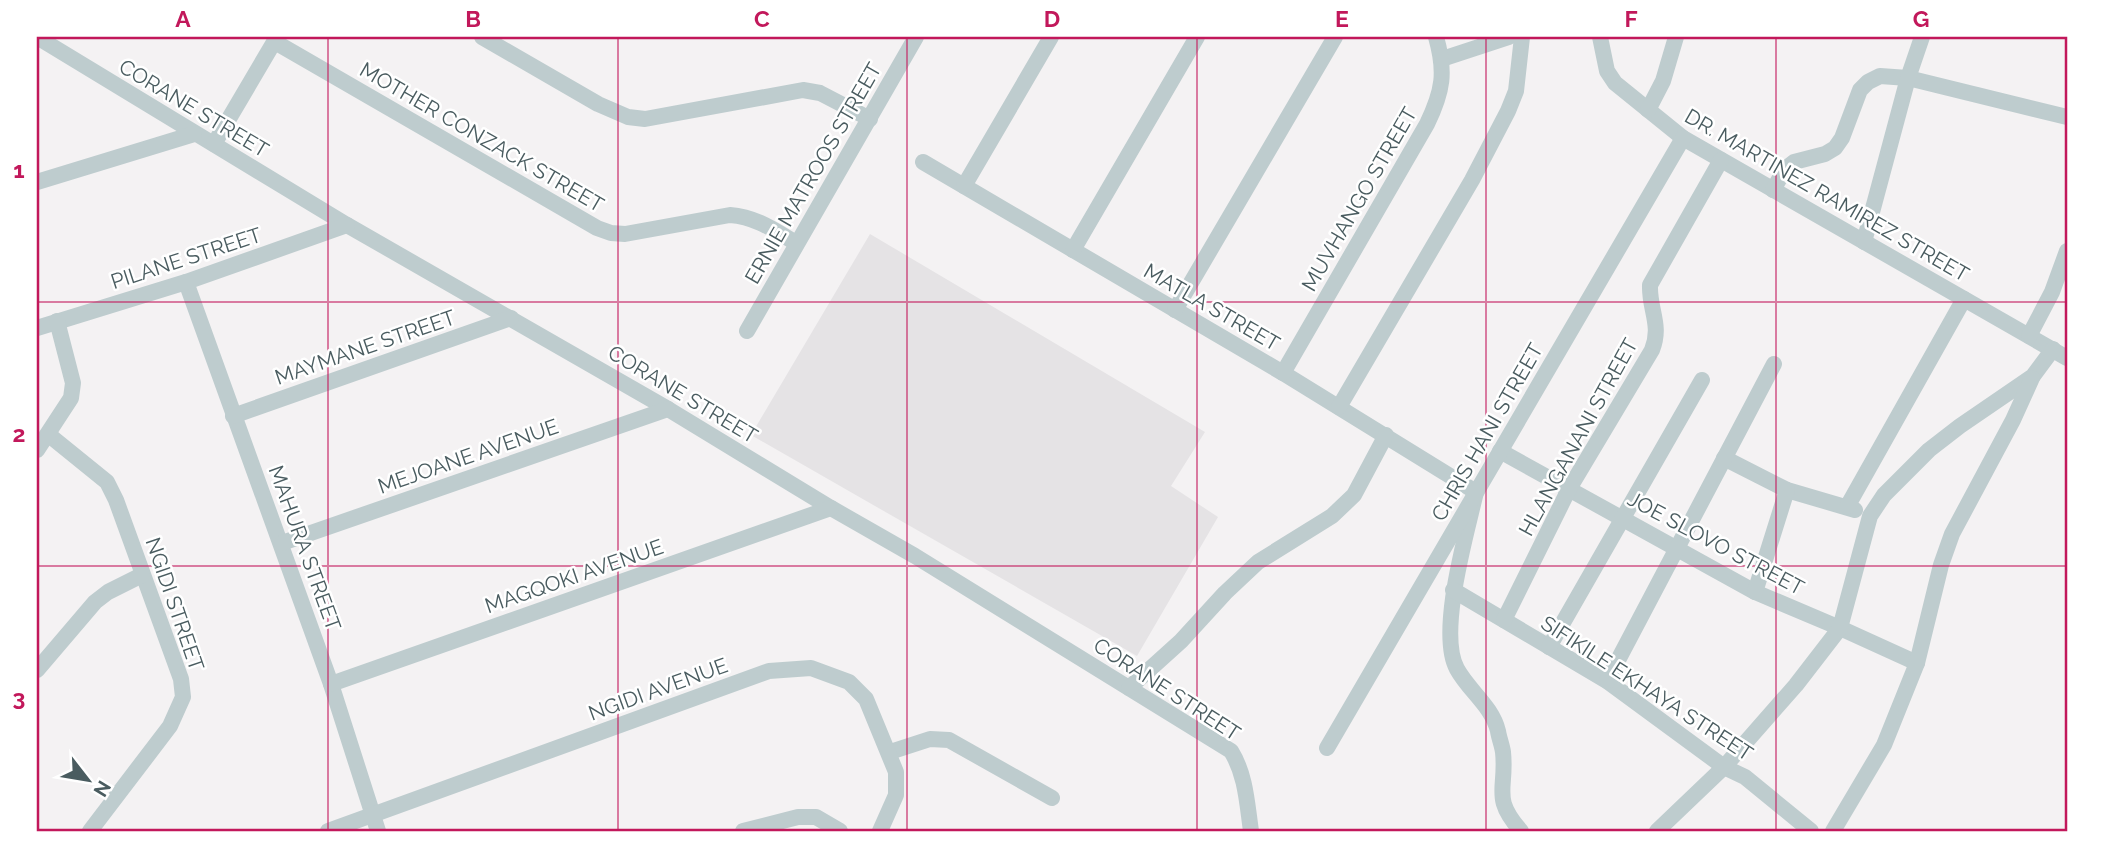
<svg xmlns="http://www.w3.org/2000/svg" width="2104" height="868" viewBox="0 0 2104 868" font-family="Raleway,sans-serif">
<rect width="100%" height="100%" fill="#f4f2f3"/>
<!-- education -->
<polygon fill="#e5e3e5" points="870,234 1205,432 1171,486 1218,517 1137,656 751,435"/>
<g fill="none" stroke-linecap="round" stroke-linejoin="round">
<!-- minor -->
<g stroke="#beccce" stroke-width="16">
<path d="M37,37L347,225L668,409L831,508L915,556L1231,751C1246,775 1247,804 1251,831"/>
<polyline points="482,37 598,104 628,117 645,119 803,90 820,93 870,119"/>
<polyline points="1600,37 1607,71 1615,83 1683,138 2067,358"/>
<path d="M275,42L597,228L611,233L625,234L730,215C756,217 774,230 796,243"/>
<polyline points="1442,59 1509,37"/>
<polyline points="1648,110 1663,81 1676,37"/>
<polyline points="214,144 277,37"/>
<path d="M923,162L1283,373L1476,492C1467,532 1437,633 1457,669C1469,691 1492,706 1498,731C1499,738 1502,745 1503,752C1507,790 1491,797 1521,831"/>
<polyline points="37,182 194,134"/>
<polyline points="964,186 1051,37"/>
<polyline points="1773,190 1785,169 1794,162 1825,154 1835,148 1842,138 1860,90 1868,82 1880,76 1908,78 2067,117"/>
<polyline points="1864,242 1908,78 1922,37"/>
<polyline points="1073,250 1197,37"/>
<polyline points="186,282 331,684 378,831"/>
<polyline points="1175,310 1335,37"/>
<polyline points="37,328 186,282 347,225"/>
<polyline points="747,331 916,37"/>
<polyline points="2029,336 2052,292 2067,251"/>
<path d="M1283,373L1427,124C1443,91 1446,72 1436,37"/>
<polyline points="1339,407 1472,180 1508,111 1516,91 1522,37"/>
<polyline points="233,416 511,318"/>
<polyline points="49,435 107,482 116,500 181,679 183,697 170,726 90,831"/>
<polyline points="37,450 71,398 73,383 57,321"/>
<polyline points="1500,451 1755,592 1840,628 1917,663"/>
<polyline points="1724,458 1787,490 1855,510"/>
<polyline points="1847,507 1964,299"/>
<polyline points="282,543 668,409"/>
<polyline points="1453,590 1607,681 1724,767 1745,777 1811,831"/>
<polyline points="1755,592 1787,490"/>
<path d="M1504,620L1569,489L1652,350C1662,325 1649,310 1650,285L1721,160"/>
<polyline points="1549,647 1702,380"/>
<polyline points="37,670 95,602 108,592 142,575"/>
<polyline points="1607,681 1774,364"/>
<polyline points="331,684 831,508"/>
<polyline points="1129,688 1181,641 1225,593 1258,562 1332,516 1354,495 1386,435"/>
<polyline points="1327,748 1683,138"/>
<polyline points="890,752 930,739 949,740 1052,798"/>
<polyline points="328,831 769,671 811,668 849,682 866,699 896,772 896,795 880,831"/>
<polyline points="743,831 798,817 816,817 840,831"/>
<polyline points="1657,831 1724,767 1796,685 1840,628 1870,516 1884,495 1929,450 1960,426 2033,376 2053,349"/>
<polyline points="1833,831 1884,745 1917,663 1941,565 1952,534 2013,420 2032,378"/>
</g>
</g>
<!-- grid -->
<path fill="none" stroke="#c2185b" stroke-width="2" stroke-opacity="0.55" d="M328,37V831M618,37V831M907,37V831M1197,37V831M1486,37V831M1776,37V831M37,302H2067M37,566H2067"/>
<g text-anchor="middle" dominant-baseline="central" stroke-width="5" stroke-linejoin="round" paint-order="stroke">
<!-- street labels -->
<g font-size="21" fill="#4a5c60" stroke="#fff">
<text transform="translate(194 108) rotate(31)">CORANE STREET</text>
<text transform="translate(482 137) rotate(30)">MOTHER CONZACK STREET</text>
<text transform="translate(813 173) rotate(-60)">ERNIE MATROOS STREET</text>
<text transform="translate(1827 195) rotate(30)">DR. MARTINEZ RAMIREZ STREET</text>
<text transform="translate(1359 199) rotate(-60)">MUVHANGO STREET</text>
<text transform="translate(186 258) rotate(-18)">PILANE STREET</text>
<text transform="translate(1212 307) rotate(30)">MATLA STREET</text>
<text transform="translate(365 347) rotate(-19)">MAYMANE STREET</text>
<text transform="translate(683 394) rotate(31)">CORANE STREET</text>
<text transform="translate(1487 432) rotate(-60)">CHRIS HANI STREET</text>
<text transform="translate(1578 437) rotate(-61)">HLANGANANI STREET</text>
<text transform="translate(468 456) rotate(-19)">MEJOANE AVENUE</text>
<text transform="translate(1716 543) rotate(28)">JOE SLOVO STREET</text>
<text transform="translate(305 548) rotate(70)">MAHURA STREET</text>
<text transform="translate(574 576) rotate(-19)">MAGQOKI AVENUE</text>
<text transform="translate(175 604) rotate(71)">NGIDI STREET</text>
<text transform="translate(1647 688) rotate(33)">SIFIKILE EKHAYA STREET</text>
<text transform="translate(658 689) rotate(-20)">NGIDI AVENUE</text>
<text transform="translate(1167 689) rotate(33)">CORANE STREET</text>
</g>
</g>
<!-- border -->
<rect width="2104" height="868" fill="none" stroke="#ffffff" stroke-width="77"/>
<!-- north arrow -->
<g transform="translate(88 780) rotate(121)" stroke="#ffffff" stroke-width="5" paint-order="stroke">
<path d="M0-5L12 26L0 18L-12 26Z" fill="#4a5c60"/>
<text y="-10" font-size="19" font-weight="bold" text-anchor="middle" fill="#4a5c60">N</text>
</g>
<rect x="38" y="38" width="2028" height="792" fill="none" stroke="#c2185b" stroke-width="2.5"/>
<g font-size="23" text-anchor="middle" font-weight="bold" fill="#c2185b">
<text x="183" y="27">A</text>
<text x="473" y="27">B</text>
<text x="762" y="27">C</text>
<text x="1052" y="27">D</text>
<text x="1342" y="27">E</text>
<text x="1631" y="27">F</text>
<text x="1921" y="27">G</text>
<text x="19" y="178">1</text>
<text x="19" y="442">2</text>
<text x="19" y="706">3</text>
</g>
</svg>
